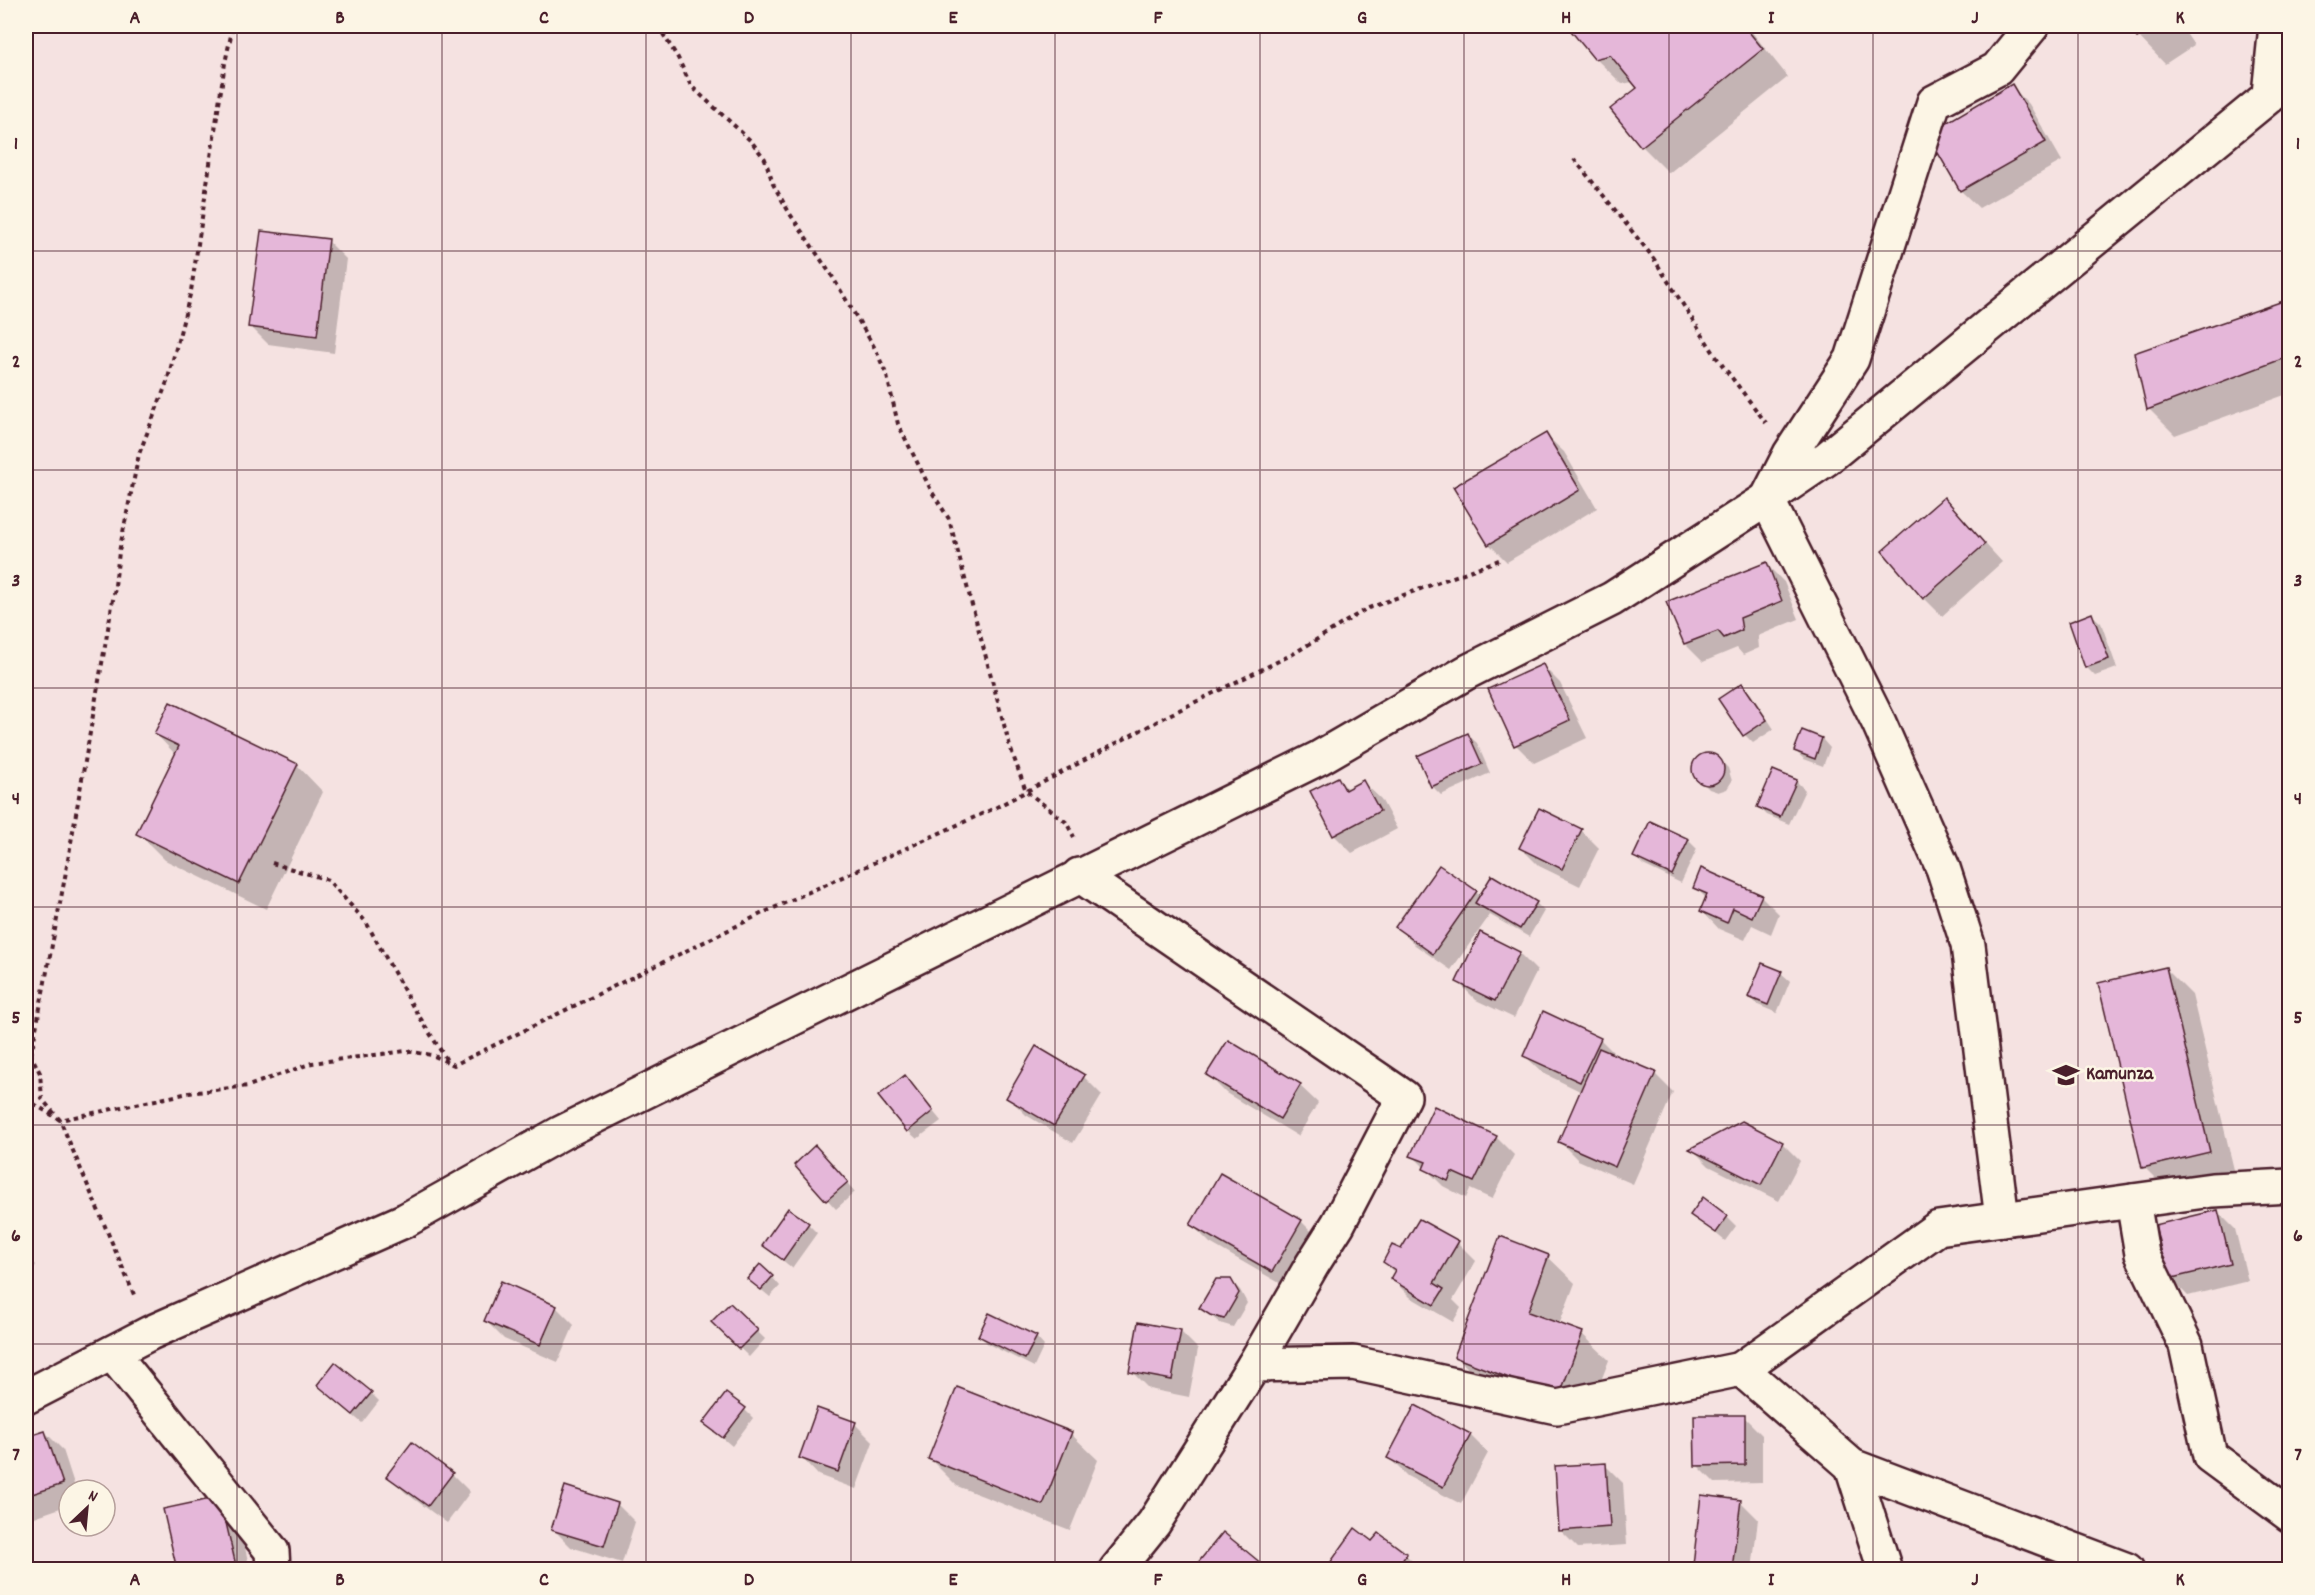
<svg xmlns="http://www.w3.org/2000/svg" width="2315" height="1595" viewBox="0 0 2315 1595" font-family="Dekko,sans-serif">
<rect width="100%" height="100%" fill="#f5e2e1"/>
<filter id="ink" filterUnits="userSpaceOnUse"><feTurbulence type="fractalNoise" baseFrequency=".0167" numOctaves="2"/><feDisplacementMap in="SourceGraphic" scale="12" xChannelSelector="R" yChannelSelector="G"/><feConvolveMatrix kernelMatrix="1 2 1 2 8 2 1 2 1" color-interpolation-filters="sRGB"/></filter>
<g filter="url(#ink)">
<!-- shadow -->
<g fill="#0003">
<polygon points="1569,26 1747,26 1788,77 1669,173 1642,146 1639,88 1633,82 1622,84 1595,58"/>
<polygon points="2131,26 2195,26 2185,32 2194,45 2165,64 2139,37"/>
<polygon points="2011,86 2029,104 2062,161 1979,208 1961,191 1929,135"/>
<polygon points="328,241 346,259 334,353 268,344 250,326"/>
<polygon points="2286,302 2290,305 2290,393 2175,435 2149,409"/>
<polygon points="1546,435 1564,452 1597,508 1507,562 1489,544"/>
<polygon points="1944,499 2002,562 1942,616 1924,598"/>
<polygon points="1766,564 1784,582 1799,619 1758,636 1759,648 1743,655 1737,648 1703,662 1685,644 1668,603"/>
<polygon points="2092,615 2101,623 2117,668 2095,676 2086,667"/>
<polygon points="1542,665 1560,683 1587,738 1534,763 1516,745"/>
<polygon points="1742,685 1751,694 1774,729 1753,743 1745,735"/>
<polygon points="1802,732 1822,739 1830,748 1823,766 1804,759 1795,751"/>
<polygon points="156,734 297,765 323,792 266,909 165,860 138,833 176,755"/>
<polygon points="1468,735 1477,743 1490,773 1441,795 1432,786"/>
<polygon points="1706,755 1719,759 1728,768 1732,781 1727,789 1718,792 1709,789 1700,780 1694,768 1698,759"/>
<polygon points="1337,778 1349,790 1363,782 1381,799 1397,829 1352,853 1334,835"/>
<polygon points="1796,781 1805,790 1789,824 1767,815 1758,806"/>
<polygon points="1581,830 1599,848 1580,886 1539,866 1521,848"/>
<polygon points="1688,840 1697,849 1681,883 1643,865 1634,856"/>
<polygon points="1702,870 1761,896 1779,914 1771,934 1752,925 1745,940 1719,929 1702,911 1707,899 1695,887"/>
<polygon points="1476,892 1481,897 1536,903 1544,911 1529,937 1490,915 1451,970 1415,945 1397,927"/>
<polygon points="1519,953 1537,971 1514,1018 1476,1000 1458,982"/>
<polygon points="2166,969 2192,995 2236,1178 2171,1194 2144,1167"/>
<polygon points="1781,973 1790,981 1777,1013 1758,1005 1750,997"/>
<polygon points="1600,1039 1618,1057 1655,1074 1673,1092 1633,1184 1578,1160 1560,1142 1582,1092 1543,1073 1525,1056"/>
<polygon points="1208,1075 1300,1086 1318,1103 1298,1136 1226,1093"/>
<polygon points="905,1077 941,1121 917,1139 908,1131"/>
<polygon points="1084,1077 1102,1095 1073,1143 1026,1115 1008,1097"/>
<polygon points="1496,1137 1514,1155 1492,1199 1470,1189 1466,1198 1443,1186 1412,1155"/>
<polygon points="1782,1143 1800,1161 1779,1201 1709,1166 1692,1149"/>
<polygon points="824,1156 855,1192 836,1209 796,1165"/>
<polygon points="2217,1211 2235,1229 2248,1281 2188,1296 2170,1278"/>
<polygon points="1692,1214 1727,1217 1736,1226 1725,1241"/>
<polygon points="1301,1221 1319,1239 1290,1289 1210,1243 1192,1225"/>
<polygon points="808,1224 817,1233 792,1268 764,1245"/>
<polygon points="1458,1243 1476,1261 1453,1300 1461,1308 1453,1322 1410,1297 1392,1279 1395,1273 1384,1262"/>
<polygon points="26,1254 36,1265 26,1281"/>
<polygon points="1548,1257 1575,1283 1559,1325 1582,1334 1609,1360 1585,1422 1482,1383 1456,1356"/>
<polygon points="772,1277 780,1286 770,1297 758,1287"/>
<polygon points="1231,1281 1240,1290 1247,1303 1233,1327 1220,1323 1201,1308"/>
<polygon points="730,1305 765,1339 749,1357 713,1322"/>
<polygon points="556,1307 574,1325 558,1362 504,1339 486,1321"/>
<polygon points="1180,1331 1198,1349 1189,1397 1149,1389 1131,1371"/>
<polygon points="980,1336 1036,1337 1044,1346 1034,1367 988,1344"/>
<polygon points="371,1393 379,1401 362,1423 327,1394"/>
<polygon points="745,1410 753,1418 732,1446 705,1423"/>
<polygon points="1744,1417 1762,1435 1762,1482 1715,1483 1697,1465"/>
<polygon points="855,1424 873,1442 856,1489 818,1475 801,1457"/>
<polygon points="45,1432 63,1450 76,1490 69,1490 69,1505 26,1520 26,1438"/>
<polygon points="1071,1434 1098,1460 1070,1530 957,1486 930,1459"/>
<polygon points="1470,1435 1488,1453 1461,1504 1407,1476 1389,1458"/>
<polygon points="1605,1465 1623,1483 1627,1545 1578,1548 1560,1530"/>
<polygon points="452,1474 470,1492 447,1523 406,1493 388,1476"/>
<polygon points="1740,1501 1758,1519 1752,1570 1699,1570 1694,1564"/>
<polygon points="617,1504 635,1522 622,1563 571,1547 553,1529"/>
<polygon points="165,1510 238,1516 250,1570 179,1570"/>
<polygon points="1379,1535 1406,1555 1421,1570 1339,1570 1372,1544"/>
</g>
<!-- building -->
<g fill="#e5b7d9" stroke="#4a1f2b" stroke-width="1.5">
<polygon points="1567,26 1744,26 1763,49 1641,147 1610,109 1637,88 1610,55 1594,59"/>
<polygon points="2129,26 2157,26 2137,38"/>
<polygon points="2012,84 2046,142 1960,191 1927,134"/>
<polygon points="261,231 329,239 317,336 248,327"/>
<polygon points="2286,300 2290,310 2290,356 2147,410 2134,353"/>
<polygon points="1546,433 1580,490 1488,545 1453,487"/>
<polygon points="1944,497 1985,544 1923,599 1882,551"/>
<polygon points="1767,562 1782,601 1740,618 1742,630 1724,638 1718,631 1684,644 1666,602"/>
<polygon points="2092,613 2109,659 2085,668 2069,622"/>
<polygon points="1543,664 1570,720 1514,746 1488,689"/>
<polygon points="1742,683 1767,720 1743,736 1718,699"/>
<polygon points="170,702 298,764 239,884 136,834 179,746 154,734"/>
<polygon points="1802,730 1822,738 1815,759 1794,751"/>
<polygon points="1468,733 1482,764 1431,787 1417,756"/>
<circle cx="1708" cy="769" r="16"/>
<polygon points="1773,770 1797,780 1780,817 1757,807"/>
<polygon points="1338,777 1345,790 1363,780 1380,811 1333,836 1310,791"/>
<polygon points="1539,808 1582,829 1562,869 1519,848"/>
<polygon points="1650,821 1689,839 1672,875 1633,857"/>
<polygon points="1439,865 1477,891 1433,954 1395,927"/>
<polygon points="1701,868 1762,895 1752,917 1733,908 1727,923 1700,911 1707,894 1693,888"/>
<polygon points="1492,875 1537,902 1520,929 1475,903"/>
<polygon points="1480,932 1520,952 1495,1001 1456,982"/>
<polygon points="1762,963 1782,971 1768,1005 1748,997"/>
<polygon points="2166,967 2210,1152 2142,1168 2098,983"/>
<polygon points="1543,1011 1601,1038 1580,1082 1523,1056"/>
<polygon points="1228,1040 1301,1084 1280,1119 1206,1075"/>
<polygon points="1036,1046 1085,1075 1054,1126 1006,1098"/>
<polygon points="1599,1048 1656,1072 1615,1167 1558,1142"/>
<polygon points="905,1075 933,1111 907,1132 878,1096"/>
<polygon points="1434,1106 1497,1136 1474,1182 1452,1172 1448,1181 1423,1169 1426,1162 1410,1156"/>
<polygon points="1742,1121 1783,1142 1761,1185 1689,1149"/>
<polygon points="815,1145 848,1182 826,1201 794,1165"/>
<polygon points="1220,1173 1302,1220 1272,1272 1190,1225"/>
<polygon points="1703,1197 1728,1216 1716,1233 1690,1215"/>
<polygon points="788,1208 809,1223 783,1260 762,1245"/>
<polygon points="2218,1210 2231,1264 2168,1279 2155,1225"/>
<polygon points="1419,1219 1459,1241 1434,1283 1444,1289 1434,1305 1390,1279 1395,1270 1383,1262 1392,1245 1401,1249"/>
<polygon points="1500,1236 1549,1255 1528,1312 1583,1332 1559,1397 1454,1357"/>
<polygon points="760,1264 773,1276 761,1290 747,1279"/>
<polygon points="1216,1279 1231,1279 1239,1293 1224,1319 1210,1315 1199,1308"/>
<polygon points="501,1281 557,1306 540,1345 484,1321"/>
<polygon points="730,1303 758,1330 739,1349 711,1322"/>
<polygon points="989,1313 1037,1336 1025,1359 978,1336"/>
<polygon points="1138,1322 1181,1330 1172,1380 1129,1372"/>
<polygon points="335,1362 372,1392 353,1415 317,1385"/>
<polygon points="957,1387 1072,1432 1043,1505 928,1459"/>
<polygon points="726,1393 746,1408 723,1438 703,1423"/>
<polygon points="1415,1405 1471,1434 1443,1487 1387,1458"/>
<polygon points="817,1408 856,1422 838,1472 799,1458"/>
<polygon points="1694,1415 1745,1415 1745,1465 1695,1466"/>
<polygon points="45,1431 63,1484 26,1496 26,1437"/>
<polygon points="412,1442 453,1473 428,1506 386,1476"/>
<polygon points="1606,1463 1610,1527 1559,1531 1555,1466"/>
<polygon points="565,1486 618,1503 604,1546 551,1530"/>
<polygon points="1701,1495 1741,1500 1732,1569 1693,1565"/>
<polygon points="220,1497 237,1570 177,1570 163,1509"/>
<polygon points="1355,1528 1372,1541 1379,1533 1407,1554 1401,1562 1411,1570 1339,1570 1330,1563"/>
<polygon points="1223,1532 1262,1564 1257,1570 1192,1570"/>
<polygon points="50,1564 65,1570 47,1570"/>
</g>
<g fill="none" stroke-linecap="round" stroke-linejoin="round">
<!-- street casing -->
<g stroke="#4a1f2b" stroke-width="38">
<g id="street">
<polyline points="2269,94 2276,26"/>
<polyline points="1079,875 1404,1097 1338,1224 1312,1265 1254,1365"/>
<polyline points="2133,1201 2142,1254 2186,1345 2210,1456 2290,1515"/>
<polyline points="2002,1219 1968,945 1943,868 1879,723 1767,499 1790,454 1852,359 1934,102 1997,69 2032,26"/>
<polyline points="112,1353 272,1551 273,1570"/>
<polyline points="1741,1369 1852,1466 2127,1570"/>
<polyline points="26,1397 150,1333 406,1220 561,1133 1319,758 1467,672 1612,599 1767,499 1826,459 2290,79"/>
<polyline points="1852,1466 1885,1570"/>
<polyline points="1116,1570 1154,1523 1254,1365 1353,1363 1557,1407 1741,1369 1938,1228 2212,1190 2290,1186"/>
</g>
</g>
<!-- path -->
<g stroke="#4a1f2b" stroke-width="4" stroke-dasharray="4.5 4.5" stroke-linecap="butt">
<polyline points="658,26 678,58 691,86 751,141 765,159 773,184 790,214 832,276 876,350 887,376 898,424 932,492 949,519 1010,747 1026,791 1066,822 1074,837"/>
<polyline points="1574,159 1652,256 1717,358 1766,423"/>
<polyline points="272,863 328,880 366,922 412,1005 448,1062"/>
<polyline points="26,1045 40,1073 42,1099 60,1120 135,1297"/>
<polyline points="31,1055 65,877 114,594 119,552 139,454 167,382 191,291 225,63 233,26"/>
<polyline points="26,1099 60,1120 189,1093 248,1086 312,1063 406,1051 432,1055 454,1065 767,911 995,808 1171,714 1293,654 1366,609 1499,560"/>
</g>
<!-- street -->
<use href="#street" stroke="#fcf5e5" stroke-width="33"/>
</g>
</g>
<!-- grid -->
<path fill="none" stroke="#4a1f2b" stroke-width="1.5" stroke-opacity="0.55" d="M237,26V1570M442,26V1570M646,26V1570M851,26V1570M1055,26V1570M1260,26V1570M1464,26V1570M1669,26V1570M1873,26V1570M2078,26V1570M26,251H2290M26,470H2290M26,688H2290M26,907H2290M26,1125H2290M26,1344H2290"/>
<!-- icons -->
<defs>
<g id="school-bare" transform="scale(2.07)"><path d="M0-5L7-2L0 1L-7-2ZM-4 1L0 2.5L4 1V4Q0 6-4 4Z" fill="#4a1f2b" stroke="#fcf5e5" stroke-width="2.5" paint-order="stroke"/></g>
</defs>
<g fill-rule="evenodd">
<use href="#school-bare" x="2066" y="1075"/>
</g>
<g text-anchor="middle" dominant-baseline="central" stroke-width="5" stroke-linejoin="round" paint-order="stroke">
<!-- poi labels -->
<g font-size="20" font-weight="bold" fill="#4a1f2b" stroke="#fcf5e5" text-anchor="start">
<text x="2086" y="1075">Kamunza</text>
</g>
</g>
<!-- margin -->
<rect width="2315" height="1595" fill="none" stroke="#fcf5e5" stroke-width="66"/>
<!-- north arrow -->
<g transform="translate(87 1508) rotate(26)"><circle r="28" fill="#fcf5e5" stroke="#b59f9b" stroke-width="1.5"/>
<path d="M0-4.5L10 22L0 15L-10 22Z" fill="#4a1f2b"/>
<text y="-9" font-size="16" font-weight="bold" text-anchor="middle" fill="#4a1f2b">N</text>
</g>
<rect x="33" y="33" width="2249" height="1529" fill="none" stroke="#4a1f2b" stroke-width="2"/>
<g font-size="20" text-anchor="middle" font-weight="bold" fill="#4a1f2b">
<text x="135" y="23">A</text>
<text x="340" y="23">B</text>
<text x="544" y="23">C</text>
<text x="749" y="23">D</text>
<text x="953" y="23">E</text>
<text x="1158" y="23">F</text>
<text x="1362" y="23">G</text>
<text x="1566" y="23">H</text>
<text x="1771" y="23">I</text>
<text x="1975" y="23">J</text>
<text x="2180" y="23">K</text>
<text x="16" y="149">1</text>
<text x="2298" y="149">1</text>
<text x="16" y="367">2</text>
<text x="2298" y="367">2</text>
<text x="16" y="586">3</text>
<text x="2298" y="586">3</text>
<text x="16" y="804">4</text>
<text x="2298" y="804">4</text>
<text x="16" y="1023">5</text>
<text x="2298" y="1023">5</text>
<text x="16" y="1241">6</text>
<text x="2298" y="1241">6</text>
<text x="16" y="1460">7</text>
<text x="2298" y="1460">7</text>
<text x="135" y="1585">A</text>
<text x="340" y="1585">B</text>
<text x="544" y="1585">C</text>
<text x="749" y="1585">D</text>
<text x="953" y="1585">E</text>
<text x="1158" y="1585">F</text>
<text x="1362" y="1585">G</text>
<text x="1566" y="1585">H</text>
<text x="1771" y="1585">I</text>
<text x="1975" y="1585">J</text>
<text x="2180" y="1585">K</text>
</g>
</svg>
